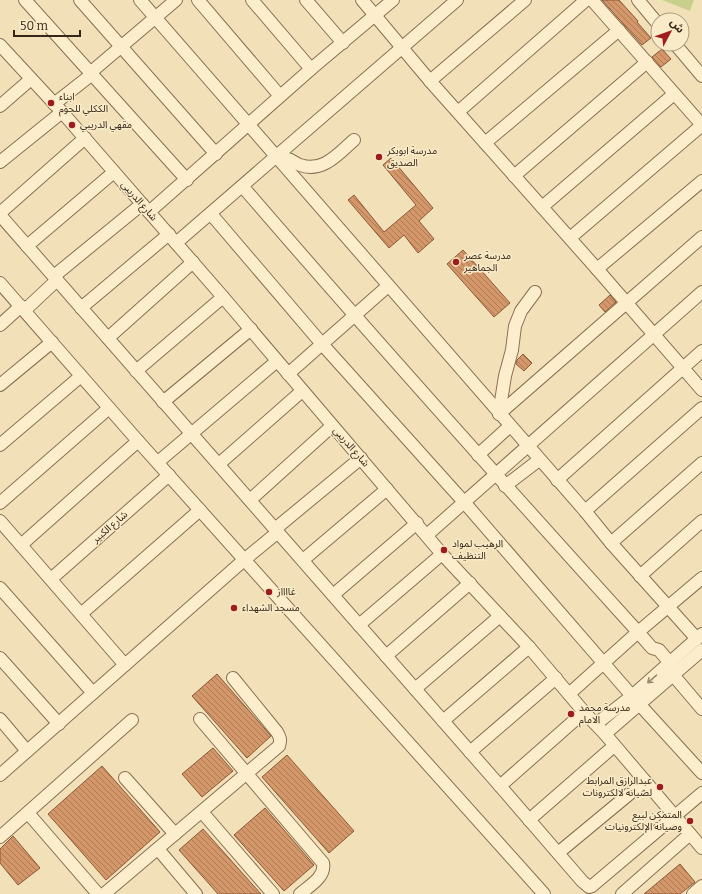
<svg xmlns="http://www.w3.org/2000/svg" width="702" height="894" viewBox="0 0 702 894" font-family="Bitter,'Noto Sans Arabic',serif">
<defs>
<pattern id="building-back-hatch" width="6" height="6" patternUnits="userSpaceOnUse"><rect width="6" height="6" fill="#d4976a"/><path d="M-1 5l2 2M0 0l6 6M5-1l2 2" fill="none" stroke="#ad7b56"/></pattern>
</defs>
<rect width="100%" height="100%" fill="#f2e1b8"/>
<!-- grass -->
<polygon fill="#c8d08c" points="662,0 694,0 690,11"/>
<!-- building -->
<g fill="url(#building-back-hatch)" stroke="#8a5836">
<polygon points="602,0 619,0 638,21 637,22 651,38 642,45"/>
<polygon points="662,49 671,59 661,67 652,57"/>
<polygon points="391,158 433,208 419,221 434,239 418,253 404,235 389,248 348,200 354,195 384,232 416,205 383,165"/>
<polygon points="463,250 510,303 494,317 447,264"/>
<polygon points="610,295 616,302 605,312 599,305"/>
<polygon points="523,354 532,363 524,371 516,364 517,360"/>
<polygon points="217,674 271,736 247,758 192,696"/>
<polygon points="213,748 233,771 202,797 182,774"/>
<polygon points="287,755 354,831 329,853 262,777"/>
<polygon points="102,766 160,832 106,880 48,814"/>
<polygon points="265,808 314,865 284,891 234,835"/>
<polygon points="203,829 261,894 218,894 179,850"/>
<polygon points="13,836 40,868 18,885 0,863 0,849"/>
<polygon points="680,864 695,882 680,894 644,894"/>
</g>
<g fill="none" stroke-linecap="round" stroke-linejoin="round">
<!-- minor casing -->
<g stroke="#896f52" stroke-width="14">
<g id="minor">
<polyline points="25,0 187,180"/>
<polyline points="80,0 216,154"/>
<polyline points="140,0 585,511 611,543 697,639"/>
<polyline points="198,0 280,96"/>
<polyline points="252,0 311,69"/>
<polyline points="306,0 343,43"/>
<polyline points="362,0 430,81 597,269 702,390"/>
<polyline points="592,0 702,125"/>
<polyline points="638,0 658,24"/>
<polyline points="675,44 702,76"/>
<polyline points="0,45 62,112 223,297 442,554 529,647 584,712 605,734 702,848"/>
<polyline points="90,73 176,0"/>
<polyline points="430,81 525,0"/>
<polyline points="54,104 91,75"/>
<polyline points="0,106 31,79"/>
<polyline points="458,112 586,0"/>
<polyline points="485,143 619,30"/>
<path d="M276,157C280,158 284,158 288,159C292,160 296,164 300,165C323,173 338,154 354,140"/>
<polyline points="0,162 62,112"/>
<polyline points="514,176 647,62"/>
<path d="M243,187C372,337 505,485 638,632L652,648L659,650L670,663"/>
<polyline points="542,207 674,94"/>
<polyline points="149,212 311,69 393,0"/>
<polyline points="0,213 85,138"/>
<polyline points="211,214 322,344 464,502 632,696"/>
<polyline points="0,215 500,786 582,881 589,887 592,886 702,793"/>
<polyline points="570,238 702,125"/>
<polyline points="176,243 457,0"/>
<polyline points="27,246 114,172"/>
<polyline points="597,269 702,181"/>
<polyline points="54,276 142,204"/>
<polyline points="0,283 138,441 544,894"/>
<polyline points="81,308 169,234"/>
<polyline points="25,310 57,280"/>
<polyline points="0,325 21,306"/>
<polyline points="108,338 193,262"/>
<polyline points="136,371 223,297"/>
<polyline points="288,374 388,286"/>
<polyline points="0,385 52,342"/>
<polyline points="163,402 251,329"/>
<polyline points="499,414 702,237"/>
<polyline points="499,414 505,376 512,350 515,326 521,311 535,292"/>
<polyline points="0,445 81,376"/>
<polyline points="478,455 510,426"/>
<polyline points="158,462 277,361"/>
<polyline points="219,464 302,391"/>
<polyline points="557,480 702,351"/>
<polyline points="505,486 539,460"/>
<polyline points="250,500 332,426"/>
<polyline points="0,503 109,408"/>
<polyline points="585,511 702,408"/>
<polyline points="0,521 125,665"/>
<polyline points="275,529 361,458"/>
<polyline points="427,535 702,292"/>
<polyline points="611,543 702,463"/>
<polyline points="21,545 138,441"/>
<polyline points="303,560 387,489"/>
<polyline points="640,576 702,521"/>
<polyline points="51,579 169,475"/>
<polyline points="0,588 93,693"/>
<polyline points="333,595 417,523"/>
<polyline points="81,614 200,510"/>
<polyline points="359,625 442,554"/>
<polyline points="386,656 470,583"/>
<polyline points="0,658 59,724"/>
<polyline points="674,676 702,709"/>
<polyline points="415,689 500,616"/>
<polyline points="569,694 638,632 702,578"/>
<polyline points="640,705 702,773"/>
<polyline points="0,719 27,751"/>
<path d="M200,719L323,863C326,877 309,886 300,894"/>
<polyline points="443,721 529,647"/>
<polyline points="596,724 632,696 702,634"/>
<polyline points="605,734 702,650"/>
<polyline points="470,752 556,678"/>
<polyline points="0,775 244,560 278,532"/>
<polyline points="125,778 175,834"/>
<polyline points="500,786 584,712"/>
<polyline points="202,812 273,894"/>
<polyline points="28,813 98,894"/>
<polyline points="529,820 614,746"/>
<polyline points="0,837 132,720"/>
<polyline points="158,849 196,894"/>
<polyline points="558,853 645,781"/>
<path d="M104,894L279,746C281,740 280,737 277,732L233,678"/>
<polyline points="622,894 690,834"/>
<polyline points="693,894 702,886"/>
</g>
</g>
<!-- minor -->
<use href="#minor" stroke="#fceecc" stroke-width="12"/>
</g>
<!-- one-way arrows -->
<defs><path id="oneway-shaft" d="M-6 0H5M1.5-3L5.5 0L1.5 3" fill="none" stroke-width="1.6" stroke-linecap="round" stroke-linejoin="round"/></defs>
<use stroke="#998a72" href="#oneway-shaft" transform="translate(652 679) rotate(139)"/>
<!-- markers -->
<g fill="#9e1c1d" stroke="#f9ebc8" stroke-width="1.5">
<circle cx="51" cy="103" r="4"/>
<circle cx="72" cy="125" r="4"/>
<circle cx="379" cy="157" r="4"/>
<circle cx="456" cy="262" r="4"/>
<circle cx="444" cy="550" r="4"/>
<circle cx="269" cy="592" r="4"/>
<circle cx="234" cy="608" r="4"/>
<circle cx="571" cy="714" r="4"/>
<circle cx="660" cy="787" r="4"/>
<circle cx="690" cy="821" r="4"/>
</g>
<g text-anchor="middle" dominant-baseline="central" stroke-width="3" stroke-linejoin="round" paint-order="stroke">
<!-- poi labels -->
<g font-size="10" fill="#362719" stroke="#f9ebc8" text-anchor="start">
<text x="59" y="97">ابناء<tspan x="59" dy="12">الككلي للحوم</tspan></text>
<text x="80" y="125">مقهي الدريبي</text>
<text x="387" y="151">مدرسة ابوبكر<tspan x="387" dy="12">الصديق</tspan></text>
<text x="464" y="256">مدرسة عصر<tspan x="464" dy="12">الجماهير</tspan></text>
<text x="452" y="544">الرهيب لمواد<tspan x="452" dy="12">التنظيف</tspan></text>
<text x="277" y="592">غااااز</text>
<text x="242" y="608">مسجد الشهداء</text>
<text x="579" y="708">مدرسة محمد<tspan x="579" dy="12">الامام</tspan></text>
<text x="652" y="781" text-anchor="end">عبدالرازق المرابط<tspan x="652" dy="12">لصيانة لالكترونات</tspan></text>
<text x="682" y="815" text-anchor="end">المتمكن لبيع<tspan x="682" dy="12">وصيانة الإلكترونيات</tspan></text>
</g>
<!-- street labels -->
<g font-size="10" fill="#362719" stroke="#f9ebc8">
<text transform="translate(139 201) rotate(49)">شارع الدريبي</text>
<text transform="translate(351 447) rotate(49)">شارع الدريبي</text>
<text transform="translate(110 527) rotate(-41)">شارع الكبير</text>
</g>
</g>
<!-- north arrow -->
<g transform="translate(670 32) rotate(49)"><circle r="19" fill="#f9ebc8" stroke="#ab9d82"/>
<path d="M0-3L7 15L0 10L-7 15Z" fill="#9e1c1d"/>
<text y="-6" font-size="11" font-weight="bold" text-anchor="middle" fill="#362719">ش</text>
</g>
<!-- scale -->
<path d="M14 30v6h66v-6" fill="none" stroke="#362719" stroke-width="2"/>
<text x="20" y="30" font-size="12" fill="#362719" stroke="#f9ebc8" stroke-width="3" paint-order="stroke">50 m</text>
</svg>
